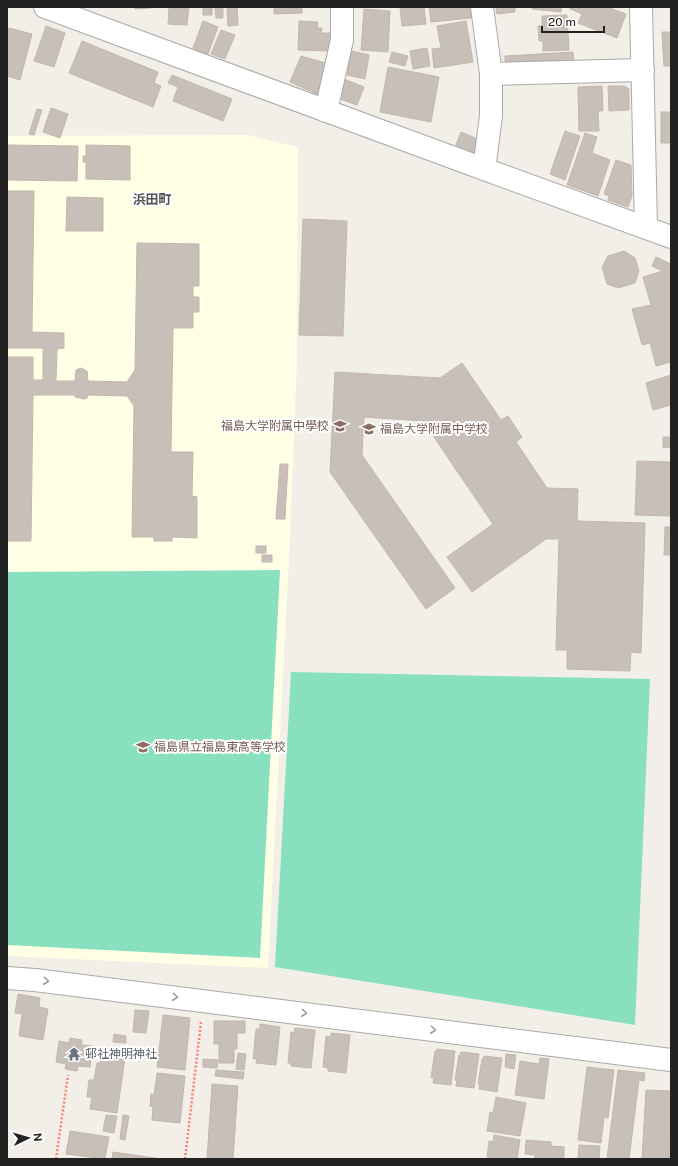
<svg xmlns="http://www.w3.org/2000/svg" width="678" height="1166" viewBox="0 0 678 1166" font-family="'Public Sans','Noto Sans JP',sans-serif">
<rect width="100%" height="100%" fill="#f2efe9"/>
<!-- education -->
<polygon fill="#ffffe5" points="247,135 298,147 297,358 290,538 268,968 7,956 7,136"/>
<!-- pitch -->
<g fill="#88e0be">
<polygon points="280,570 260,958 7,945 7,572"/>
<polygon points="291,672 650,679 635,1025 275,967"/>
</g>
<!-- building -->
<g fill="#c7bfb8" stroke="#c4b6ab">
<polygon points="135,7 151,7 151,8 135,9"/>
<polygon points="169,7 189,7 187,25 168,24"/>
<rect x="203" y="7" width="9" height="8"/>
<polygon points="215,7 223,7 223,18 216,18"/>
<polygon points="227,7 237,7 238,25 228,26"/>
<polygon points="274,7 302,7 302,13 274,14"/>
<polygon points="400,7 424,7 426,24 402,26"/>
<polygon points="429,7 470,7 471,18 431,22"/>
<polygon points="496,7 515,7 515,12 497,14"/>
<polygon points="532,7 562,7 561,12 532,9"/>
<polygon points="570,7 607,7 626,14 617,38 578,23 582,14 570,9"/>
<polygon points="364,9 390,11 388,52 361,50"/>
<polygon points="567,15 569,50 543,51 543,41 539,41 538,26 542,26 542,16"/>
<polygon points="203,21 218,27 208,54 193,48"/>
<polygon points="299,21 318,22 317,28 322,28 321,33 331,33 330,51 298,50"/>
<polygon points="466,21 473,62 434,68 432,49 441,48 437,26"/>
<polygon points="46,26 65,33 54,67 34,61"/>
<polygon points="9,28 32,34 20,80 7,76 7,35"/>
<polygon points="221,30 235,35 225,59 211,54"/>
<polygon points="662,32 671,32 671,66 664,66"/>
<polygon points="82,41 158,72 154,83 161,86 153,107 69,73"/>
<polygon points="427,48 430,66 413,69 410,51"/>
<polygon points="352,51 369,55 365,79 347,75"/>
<polygon points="392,52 408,56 405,66 389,62"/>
<polygon points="573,52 574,67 505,65 505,56"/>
<polygon points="301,56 329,64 319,95 290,82"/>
<polygon points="388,67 439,77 431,122 380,112"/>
<polygon points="172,75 232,99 223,121 173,101 178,87 168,83"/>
<polygon points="344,79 364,87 357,105 337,98"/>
<polygon points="602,86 603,111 598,111 599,131 579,131 578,87"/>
<polygon points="608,86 625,86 629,89 629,110 609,111"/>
<polygon points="51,108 68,114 60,138 43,132"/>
<polygon points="37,109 42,110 34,135 29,134"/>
<rect x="661" y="112" width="10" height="31"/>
<polygon points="565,131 580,136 565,180 550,174"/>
<polygon points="461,132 480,140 477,154 456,145"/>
<polygon points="585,133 597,137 592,153 610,160 598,196 567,185"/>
<polygon points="7,145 78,146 77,181 7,180"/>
<polygon points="86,145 130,146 130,180 86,179 86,162 83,162 83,156 86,156"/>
<polygon points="616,160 631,165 632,196 628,207 608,200 609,196 604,194"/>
<polygon points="7,191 34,191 32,332 64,333 64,348 57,349 56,381 75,381 76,370 81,368 87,371 88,381 127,382 135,370 137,243 199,244 199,286 193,286 193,297 199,297 199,312 193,312 193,328 173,328 171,452 193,452 192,496 197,497 197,538 172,537 172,541 154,541 154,537 132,537 134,406 127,396 88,395 87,398 84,399 75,397 75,395 33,395 31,541 7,541 7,357 33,357 33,380 43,380 43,348 7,348"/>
<polygon points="67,197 103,198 103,231 66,231"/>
<polygon points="303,219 347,221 343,336 299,335"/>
<polygon points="624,251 635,258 639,271 635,283 618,288 607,284 602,267 608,256"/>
<polygon points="656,257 671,264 671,362 656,366 650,343 642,345 632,309 651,305 643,277 663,271 652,266"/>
<polygon points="462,363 501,420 508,416 522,437 516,442 547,488 578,489 577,521 645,523 641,653 631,652 630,671 567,669 567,650 556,650 559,539 546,539 472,592 447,557 493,524 423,421 364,417 362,455 455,588 426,609 330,472 335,372 440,378"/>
<polygon points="671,375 671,405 653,410 646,383"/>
<polygon points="663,437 671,437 671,447 663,448"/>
<polygon points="637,461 671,462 671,516 635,515"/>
<polygon points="280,464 288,464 285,519 276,519"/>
<polygon points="665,527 671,527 671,555 664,555"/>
<rect x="256" y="546" width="10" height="7"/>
<rect x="262" y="555" width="10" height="7"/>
<polygon points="18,994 40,998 39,1007 48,1009 43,1040 19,1036 22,1014 15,1013"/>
<polygon points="135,1010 149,1011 146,1033 133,1032"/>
<polygon points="163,1015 190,1018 185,1070 157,1067"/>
<polygon points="214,1021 245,1021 245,1033 237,1033 237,1049 234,1049 234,1063 219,1063 219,1044 214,1044"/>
<polygon points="260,1024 280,1027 276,1065 256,1063 257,1059 253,1059 256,1029 260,1029"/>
<polygon points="295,1028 315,1030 311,1068 291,1066 291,1063 288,1063 291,1032 294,1033"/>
<polygon points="331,1033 350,1035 346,1073 328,1071 328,1068 323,1067 326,1036 331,1037"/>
<polygon points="114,1034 126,1036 126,1043 113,1042"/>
<polygon points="70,1038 82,1040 81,1045 93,1046 90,1067 78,1066 77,1071 65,1069 66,1064 56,1062 59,1041 69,1043"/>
<polygon points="102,1048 126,1051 117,1113 90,1109 92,1097 87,1097 89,1080 94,1080 97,1063 100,1063"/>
<polygon points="437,1049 455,1051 451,1085 433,1083 434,1078 431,1078 435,1051 437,1052"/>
<polygon points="461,1052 479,1054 474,1088 456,1086 457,1081 455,1080 459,1055 460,1056"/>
<polygon points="238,1053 246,1054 244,1070 236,1069"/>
<polygon points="506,1054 516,1055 514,1069 505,1067"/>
<polygon points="484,1056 502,1058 497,1092 479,1089 480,1085 478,1084 482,1059 483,1059"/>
<polygon points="540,1058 549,1059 544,1099 515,1095 520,1061 539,1064"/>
<polygon points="203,1059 218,1060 217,1068 203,1067"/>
<polygon points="587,1067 614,1070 608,1118 604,1117 601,1143 578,1140"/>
<polygon points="216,1070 244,1072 243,1079 215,1076"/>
<polygon points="618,1070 645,1073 644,1081 639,1080 629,1159 607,1159"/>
<polygon points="157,1073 185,1076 180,1123 152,1120 153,1107 150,1106 151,1094 154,1095"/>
<polygon points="212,1084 238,1086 233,1159 207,1159"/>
<polygon points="646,1090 671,1091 671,1120 669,1159 642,1159"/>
<polygon points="496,1097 526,1103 520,1136 487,1131 490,1112 493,1113"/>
<polygon points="106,1115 117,1116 114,1133 103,1131"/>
<polygon points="123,1115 129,1116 125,1140 120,1139"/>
<polygon points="70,1131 109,1137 105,1159 66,1154"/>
<polygon points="494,1135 520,1140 517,1159 496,1159 487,1157 489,1141 493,1142"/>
<polygon points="526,1140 551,1142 551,1146 564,1147 564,1159 535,1159 535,1155 525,1154"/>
<polygon points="579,1145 600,1146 599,1159 578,1159"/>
<polygon points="113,1152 162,1159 112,1159"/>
</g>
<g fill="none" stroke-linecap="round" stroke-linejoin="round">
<!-- minor casing -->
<g stroke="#a9a9a9" stroke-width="24">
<g id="minor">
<polyline points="45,7 484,169 671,237"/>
<polyline points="482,7 491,74 491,116 484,169"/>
<polyline points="641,7 646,227"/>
<polyline points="491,74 643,70"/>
<polyline points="326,111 342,40 342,7"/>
<polyline points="7,978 35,980 671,1060"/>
</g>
</g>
<!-- path -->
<g stroke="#fa8072" stroke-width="2.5" stroke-dasharray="2 2" stroke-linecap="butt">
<polyline points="56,1159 68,1075"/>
<polyline points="185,1159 201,1022"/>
</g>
<!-- minor -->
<use href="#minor" stroke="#fff" stroke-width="22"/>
</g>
<!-- one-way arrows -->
<defs><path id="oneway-chevron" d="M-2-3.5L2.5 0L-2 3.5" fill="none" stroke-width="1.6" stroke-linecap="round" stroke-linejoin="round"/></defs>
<g stroke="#9c9c9c">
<use href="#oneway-chevron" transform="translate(46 981) rotate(7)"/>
<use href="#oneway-chevron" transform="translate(175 997) rotate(7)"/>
<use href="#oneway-chevron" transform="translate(304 1013) rotate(7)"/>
<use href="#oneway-chevron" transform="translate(433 1030) rotate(7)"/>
</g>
<!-- icons -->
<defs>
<g id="school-bare" transform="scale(1.08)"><path d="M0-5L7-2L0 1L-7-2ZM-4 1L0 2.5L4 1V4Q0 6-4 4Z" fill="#8d6e63" stroke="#fff" stroke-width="2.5" paint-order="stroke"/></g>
<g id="temple-bare" transform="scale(1.08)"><path d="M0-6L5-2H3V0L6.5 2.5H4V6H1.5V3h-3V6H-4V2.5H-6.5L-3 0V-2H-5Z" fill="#6b7280" stroke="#fff" stroke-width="2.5" paint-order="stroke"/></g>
</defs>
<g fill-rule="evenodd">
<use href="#school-bare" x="340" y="426"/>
<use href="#school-bare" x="369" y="429"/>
<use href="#school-bare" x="143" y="747"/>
<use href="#temple-bare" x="74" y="1054"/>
</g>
<g text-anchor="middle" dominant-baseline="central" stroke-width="4" stroke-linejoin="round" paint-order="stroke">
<!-- education labels -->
<g font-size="12" fill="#785e54" stroke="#fff" text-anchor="start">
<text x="329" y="426" text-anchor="end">福島大学附属中學校</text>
<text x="380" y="429">福島大学附属中学校</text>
<text x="154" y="747">福島県立福島東高等学校</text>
</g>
<!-- worship labels -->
<g font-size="12" fill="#5b616d" stroke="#fff" text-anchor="start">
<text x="85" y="1054">邨社神明神社</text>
</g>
<!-- neighbourhood labels -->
<g font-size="13" font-weight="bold" fill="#555" stroke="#fff">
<text x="152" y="199">浜田町</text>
</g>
</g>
<!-- border -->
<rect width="678" height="1166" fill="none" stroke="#222222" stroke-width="16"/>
<!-- north arrow -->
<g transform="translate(28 1138) rotate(85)" stroke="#ffffff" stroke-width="3" paint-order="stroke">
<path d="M0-3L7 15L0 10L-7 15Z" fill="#222222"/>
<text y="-6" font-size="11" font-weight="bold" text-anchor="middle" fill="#222222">N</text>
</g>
<!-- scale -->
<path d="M542 26v6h62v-6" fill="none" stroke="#222222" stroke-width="2"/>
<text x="548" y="26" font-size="12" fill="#222222" stroke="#ffffff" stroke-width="3" paint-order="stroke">20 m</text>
</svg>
